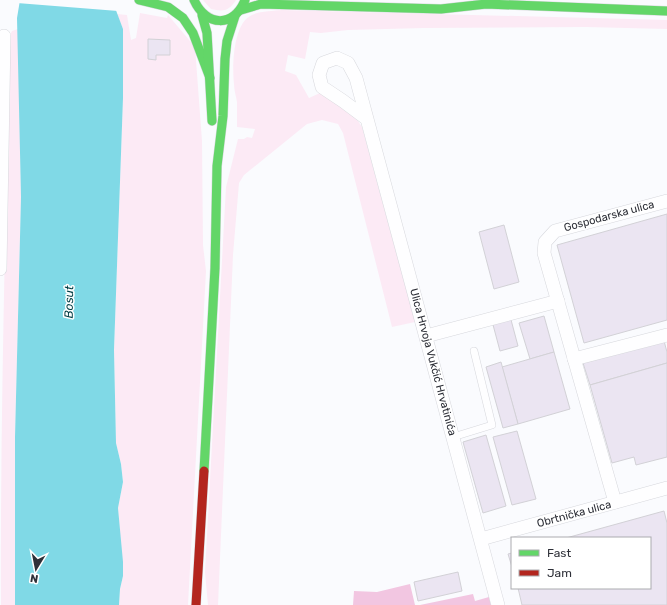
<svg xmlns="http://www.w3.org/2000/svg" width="667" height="605" viewBox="0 0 667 605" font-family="Rubik,sans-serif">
<rect width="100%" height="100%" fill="#fafbfe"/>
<!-- green -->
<g fill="#fceaf5">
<path d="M203,0H236C229,11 223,12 211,9Z"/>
<path d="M282,10L667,20V29L586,27L424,28L348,30L321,33L310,32L305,59L288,55L285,71L296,75L309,98L320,93C334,102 353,111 362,127L415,322L392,327L343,133L338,124L322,120L307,124L244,175L239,183L233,255L218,605H208L205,572L226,187L238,139H244L247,137L252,138L255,129L237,127C237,118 237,110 237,102C236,96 234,90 234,84C232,66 233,23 252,15C260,11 273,11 282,10Z"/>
<polygon points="140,13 167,18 168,15 195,47 202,141 203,245 206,271 188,605 119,605 120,589 123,576 118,508 123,482 121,464 116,443 114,350 123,98 123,29 117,14 127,15 131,40 136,38"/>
<path d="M18,29L21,197L15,437V605H1C0,416 6,226 9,37L12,31Z"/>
</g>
<!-- forest -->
<g fill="#f2c6e1">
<polygon points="410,584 415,605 353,605 354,591 377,592"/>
<polygon points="473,594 475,601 489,597 491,605 420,605"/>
</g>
<!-- water -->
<polygon fill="#80d9e6" points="20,0 114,5 123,29 123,98 114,350 116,443 121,464 123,482 118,508 123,562 123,576 120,589 119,605 15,605 15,437 21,197 17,18"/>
<!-- pier -->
<polygon fill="#fafbfe" points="18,0 115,0 118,11 17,3"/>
<!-- building -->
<g fill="#ebe5f2" stroke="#d2d1d6">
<polygon points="148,39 170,40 170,55 156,55 156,60 148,59"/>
<polygon points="667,214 667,320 584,343 557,245"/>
<polygon points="504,225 519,282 494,289 479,232"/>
<polygon points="510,316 518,346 500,351 492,321"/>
<polygon points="544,316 554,352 530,359 519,323"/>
<polygon points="664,341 667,352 667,363 590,385 583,363"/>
<polygon points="554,352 570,409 518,424 502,367"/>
<polygon points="501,362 518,424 503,428 486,367"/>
<polygon points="667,363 667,457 636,465 634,457 612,463 590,385"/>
<polygon points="517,431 536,499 512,505 493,437"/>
<polygon points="486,435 506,506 483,513 463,442"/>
<polygon points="664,511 667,523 667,605 522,605 518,588 650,588 650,538 566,538"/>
<polygon points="512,553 512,567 508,554"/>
<polygon points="458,572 462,591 418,601 414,582"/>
</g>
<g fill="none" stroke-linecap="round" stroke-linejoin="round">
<!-- lane casing -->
<g stroke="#d7d8dd" stroke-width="8">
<polyline id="lane" points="453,437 492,425 474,351"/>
</g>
<!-- street casing -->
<g stroke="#d7d8dd" stroke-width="14">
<g id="street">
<polyline points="367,119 343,101 322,87 319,75 323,63 337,58 348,63 356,78 498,605"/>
<polyline points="0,269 4,36"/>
<polyline points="426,336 558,301"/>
<polyline points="574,359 667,335"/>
<polyline points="615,502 544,253 545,242 555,231 667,201"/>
<polyline points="481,539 667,488"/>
</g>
</g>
<!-- fast casing -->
<g stroke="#d7d8dd" stroke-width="10">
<g id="fast">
<polyline points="139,0 168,7 183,18 193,33 210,78"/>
<path d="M194,0C206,27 234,28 245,0"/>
<polyline points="241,10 261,4 441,9 486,4 667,11"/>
<polyline points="202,15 207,33 212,121"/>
<polyline points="204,471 215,268 217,166 223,116 225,59 227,41 235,16"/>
</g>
</g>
<!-- jam casing -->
<g stroke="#d7d8dd" stroke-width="10">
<polyline id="jam" points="196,605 204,471"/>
</g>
<!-- lane -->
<use href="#lane" stroke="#fefeff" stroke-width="7"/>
<!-- street -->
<use href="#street" stroke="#fefeff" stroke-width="13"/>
<!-- fast -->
<use href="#fast" stroke="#63d668" stroke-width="9"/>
<!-- jam -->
<use href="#jam" stroke="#b3261e" stroke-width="9"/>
</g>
<g text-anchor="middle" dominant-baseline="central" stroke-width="3" stroke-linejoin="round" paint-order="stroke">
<!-- street labels -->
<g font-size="11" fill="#2e3038" stroke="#fff">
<text transform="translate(609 216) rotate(-15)">Gospodarska ulica</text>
<text transform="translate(433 362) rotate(75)">Ulica Hrvoja Vukčić Hrvatinića</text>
<text transform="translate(574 514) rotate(-15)">Obrtnička ulica</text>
</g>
<!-- water labels -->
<g font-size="12" font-style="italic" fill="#013e45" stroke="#fff">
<text transform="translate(69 302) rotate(-89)">Bosut</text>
</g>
</g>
<!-- legend -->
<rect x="511" y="537" width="140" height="52" fill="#ffffff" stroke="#abacaf"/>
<rect x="519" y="550" width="20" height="6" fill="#63d668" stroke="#abacaf"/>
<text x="547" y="557" font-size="12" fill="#2e3038">Fast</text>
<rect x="519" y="570" width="20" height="6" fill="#b3261e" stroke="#abacaf"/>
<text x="547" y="577" font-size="12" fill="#2e3038">Jam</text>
<!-- north arrow -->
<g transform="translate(36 569) rotate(190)" stroke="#ffffff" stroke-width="3" paint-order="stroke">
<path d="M0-3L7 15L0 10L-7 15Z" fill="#2e3038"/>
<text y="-6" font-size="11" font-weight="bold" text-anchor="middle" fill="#2e3038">N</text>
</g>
</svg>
